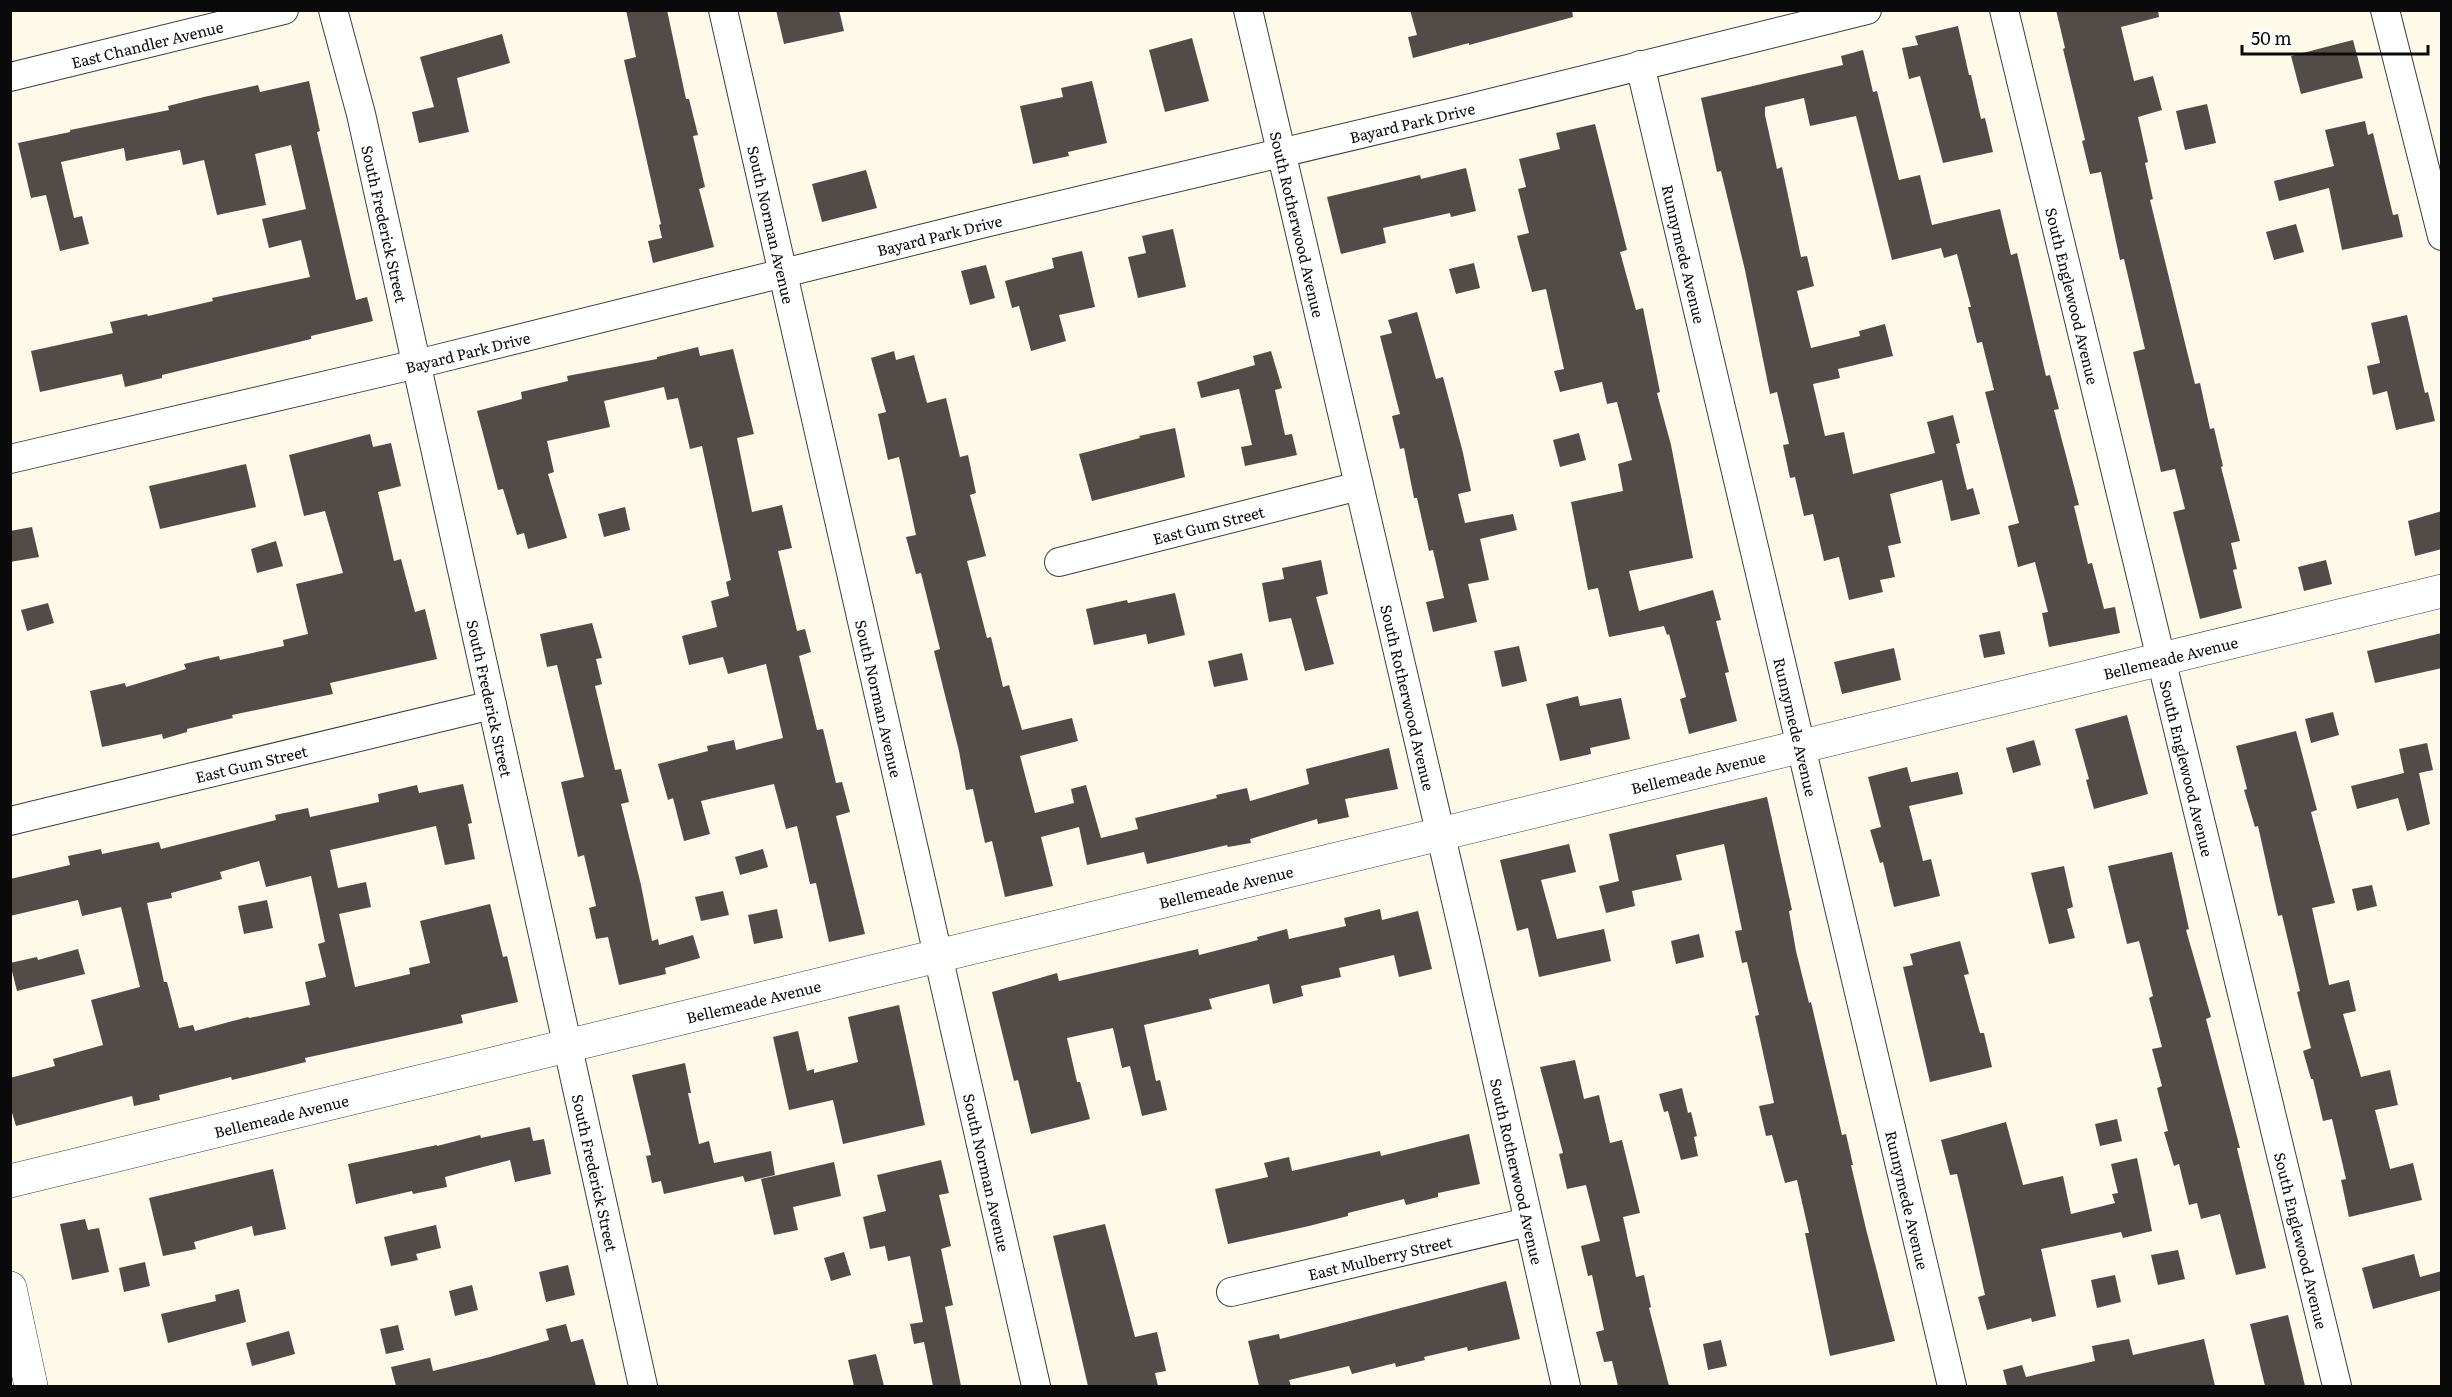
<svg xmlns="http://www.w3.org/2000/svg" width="2452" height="1397" viewBox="0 0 2452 1397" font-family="Literata,serif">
<rect width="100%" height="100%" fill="#fdfaea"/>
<!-- building -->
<g fill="#524c48" fill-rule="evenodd">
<polygon points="626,10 667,10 686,99 689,99 698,135 693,136 705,187 699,189 714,247 653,263 648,241 662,238 659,225 661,224 624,60 636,57"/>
<polygon points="776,10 839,10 844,31 784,44"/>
<polygon points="1410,10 1572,10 1573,17 1469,45 1469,43 1413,58 1408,37 1417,35"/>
<polygon points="2056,10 2158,10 2159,17 2121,27 2134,81 2153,76 2162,110 2138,117 2148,162 2145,163 2153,199 2150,200 2195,384 2200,383 2210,429 2214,428 2223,466 2221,467 2240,541 2231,543 2237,569 2233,570 2242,608 2200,619 2173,512 2185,509 2175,469 2161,472 2133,352 2145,349 2124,259 2120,260 2101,172 2090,174 2082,141 2085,140 2063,49 2065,48"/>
<polygon points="1958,26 1969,75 1971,75 1981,119 1985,118 1993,152 1943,163 1920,76 1909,79 1902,48 1918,45 1915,36"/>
<polygon points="502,34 510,63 457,78 469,132 419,143 412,112 434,107 420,57"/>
<polygon points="1192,38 1209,101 1165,112 1149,50"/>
<polygon points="2353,40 2363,78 2301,94 2291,56"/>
<polygon points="1863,50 1873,92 1877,91 1899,180 1920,175 1932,225 2000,209 2011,255 2017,253 2046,376 2050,375 2059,409 2054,410 2079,505 2074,506 2088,564 2092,563 2104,609 2115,607 2120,633 2049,647 2042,613 2048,612 2035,562 2018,567 2008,526 2019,523 1985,392 1994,390 1982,342 1977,343 1968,307 1971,307 1957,254 1944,258 1941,248 1892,260 1856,116 1810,126 1804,98 1765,107 1765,115 1777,169 1782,167 1801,257 1807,256 1814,286 1797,291 1811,348 1860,336 1859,331 1885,324 1893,356 1838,369 1840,378 1813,384 1825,436 1844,432 1853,474 1935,453 1927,422 1953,415 1960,443 1956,444 1967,490 1973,488 1980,514 1951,521 1942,480 1890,494 1901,543 1888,546 1895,577 1880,580 1883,592 1849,600 1839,557 1824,561 1813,514 1804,516 1795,477 1790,478 1783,445 1789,444 1777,392 1770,394 1745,270 1721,171 1717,172 1701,98 1843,65 1841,56"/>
<polygon points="309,81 320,131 317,132 356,300 367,297 373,321 311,336 311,339 162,375 162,378 125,387 122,374 40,392 31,351 113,333 110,322 147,314 148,316 213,301 212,298 310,277 301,240 269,248 262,219 306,209 291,145 255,154 266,205 217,215 204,160 183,165 180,150 126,161 124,148 61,162 74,218 82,216 89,244 60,251 46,195 31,198 18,143 70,132 70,130 169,110 168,106 204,97 258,85 260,92"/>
<polygon points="1092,81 1107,143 1068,152 1069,156 1033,164 1020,106 1063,97 1061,88"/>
<polygon points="2207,104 2216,143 2185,150 2176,111"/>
<polygon points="2365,121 2368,135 2373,133 2393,215 2398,214 2403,237 2342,250 2329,188 2279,201 2274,181 2334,166 2325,130"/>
<polygon points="1595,124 1627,250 1620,252 1636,310 1643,308 1660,392 1657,393 1671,445 1693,558 1629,571 1639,611 1713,590 1721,620 1716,621 1729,672 1725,673 1737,721 1689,734 1680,699 1686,697 1669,634 1667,635 1664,626 1609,637 1598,588 1588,590 1571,502 1623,491 1618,464 1632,460 1617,402 1607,404 1602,382 1560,392 1554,371 1564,369 1546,289 1532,292 1517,236 1529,233 1518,189 1526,187 1519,159 1560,149 1556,133"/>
<polygon points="1466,168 1476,211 1451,217 1450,213 1383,228 1386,243 1341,254 1327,197 1420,175 1421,179"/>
<polygon points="866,170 877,208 822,222 812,184"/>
<polygon points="2296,224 2304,252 2274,260 2266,232"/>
<polygon points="1173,229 1186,287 1138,298 1128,257 1146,253 1142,236"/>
<polygon points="1082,251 1095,307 1059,315 1066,341 1031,351 1019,306 1012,308 1005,281 1054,268 1052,258"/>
<polygon points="1474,263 1480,288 1456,294 1449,269"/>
<polygon points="986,265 995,298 970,305 961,271"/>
<polygon points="1417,312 1436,379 1443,377 1463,453 1471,491 1458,494 1465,523 1513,514 1517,530 1480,539 1489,580 1468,584 1477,622 1433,632 1426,602 1444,598 1433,550 1429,551 1417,498 1414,498 1404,448 1400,449 1392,416 1400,414 1380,336 1392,333 1388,320"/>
<polygon points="2407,315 2425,393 2428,392 2435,421 2396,430 2387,391 2373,395 2367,366 2380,363 2371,323"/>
<polygon points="698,347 700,356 733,349 754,434 737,438 752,512 782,505 792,548 778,551 797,631 805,629 811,652 799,656 817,730 823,729 836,783 842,782 850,812 836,816 865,934 829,942 816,883 810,884 797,826 786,829 774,784 701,801 710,834 684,841 673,798 668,800 658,764 708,751 707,746 734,740 736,750 783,738 766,664 728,674 723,657 689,665 682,636 717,627 711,601 729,596 726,582 731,580 702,446 690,449 678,398 667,400 664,387 604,401 610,427 547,441 554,472 548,474 567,538 528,549 524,533 517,535 503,489 498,490 477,411 522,399 521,392 568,381 567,376 657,359 657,357"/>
<polygon points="894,351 896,360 914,355 927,403 946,398 960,457 968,455 976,493 970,495 986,556 967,561 987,638 991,637 1003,687 1009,685 1022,730 1072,718 1078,741 1020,756 1035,813 1074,803 1071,789 1086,785 1101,838 1138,829 1135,818 1217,798 1216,795 1247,788 1250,801 1309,784 1306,769 1389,748 1398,789 1345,799 1349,817 1318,824 1317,819 1250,839 1251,843 1228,847 1227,845 1147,864 1144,852 1087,865 1079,827 1041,837 1053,886 1005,897 992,841 985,843 973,789 966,790 959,751 934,651 940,649 921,573 916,574 906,537 916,535 899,457 888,460 878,414 886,412 871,358"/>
<polygon points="1271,351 1282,388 1275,390 1285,435 1292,434 1297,455 1245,466 1241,447 1252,445 1239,389 1201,398 1197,382 1255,365 1253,356"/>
<polygon points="1175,428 1185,477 1092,501 1079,454 1140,438 1139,436"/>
<polygon points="1579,433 1586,460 1560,467 1553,440"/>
<polygon points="370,434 373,447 391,443 401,486 378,492 394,561 401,559 415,612 425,609 437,659 330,683 333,694 232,715 233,718 187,729 187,732 163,739 162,734 102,747 90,691 125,683 126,687 186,669 184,664 219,656 220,660 284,646 283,640 308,634 296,584 343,573 325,511 304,516 289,455"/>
<polygon points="246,464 256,507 160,529 149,486"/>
<polygon points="625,507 630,530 604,537 598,514"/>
<polygon points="2442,511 2442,549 2415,556 2408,521"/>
<polygon points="32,527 39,557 10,562 10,531"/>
<polygon points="276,541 283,566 257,573 251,549"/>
<polygon points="1321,560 1328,594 1316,597 1334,664 1305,671 1291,618 1269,622 1262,583 1284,579 1282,568"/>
<polygon points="2326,560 2332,584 2304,591 2298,567"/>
<polygon points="1175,593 1185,635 1148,644 1146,634 1094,645 1086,609 1127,600 1128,603"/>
<polygon points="48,603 54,623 27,631 21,610"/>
<polygon points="592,623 602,658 596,659 602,684 595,686 615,770 621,769 629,802 621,804 641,885 652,941 658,939 659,945 693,935 700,958 665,968 666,974 619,985 608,937 596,939 589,908 596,906 584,855 578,857 561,782 584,777 557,665 547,667 540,634"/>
<polygon points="2000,631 2005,654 1984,658 1979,635"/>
<polygon points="2442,633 2442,668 2375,683 2367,651"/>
<polygon points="1519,646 1527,681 1502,687 1494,651"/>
<polygon points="1894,648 1901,680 1842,694 1834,662"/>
<polygon points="1242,653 1248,680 1214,687 1208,661"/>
<polygon points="1578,696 1580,706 1621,698 1630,739 1590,748 1591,754 1560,761 1546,704"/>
<polygon points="2333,712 2339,735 2311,743 2305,719"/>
<polygon points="2127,715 2148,794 2094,809 2086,780 2089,779 2075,729"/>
<polygon points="2296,731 2317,810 2311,812 2335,903 2312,908 2329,985 2349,980 2356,1011 2343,1014 2361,1077 2390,1070 2398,1105 2375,1110 2390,1169 2413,1163 2422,1200 2349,1217 2341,1180 2346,1179 2332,1119 2323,1121 2313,1079 2311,1079 2303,1051 2311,1048 2297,992 2300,991 2282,915 2278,916 2258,826 2255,827 2244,790 2247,789 2236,746"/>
<polygon points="2034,740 2041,765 2013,773 2006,748"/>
<polygon points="2427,743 2433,770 2419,773 2430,824 2407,831 2398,798 2357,809 2351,786 2404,773 2399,749"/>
<polygon points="1907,767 1911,782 1958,772 1963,794 1909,806 1923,861 1931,859 1940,896 1894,907 1883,862 1880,863 1870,830 1881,827 1868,777"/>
<path d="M463,784L472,823L468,824L475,859L445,865L436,826L330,850L338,888L366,882L371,907L339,914L355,987L410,974L409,968L430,963L420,921L490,904L503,957L507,956L518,1002L461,1015L463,1023L305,1058L306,1062L232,1080L231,1077L159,1095L160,1100L134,1106L132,1096L16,1126L10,1106V1078L55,1066L53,1059L103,1045L91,1000L140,987L121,907L82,916L78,900L10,916V879L70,865L68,856L101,849L102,854L159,842L161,849L276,820L275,815L308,808L310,817L379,802L378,794L417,785L419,793ZM259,861L266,887L311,876L325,942L318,944L326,977L305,982L310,1005L249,1018L248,1017L195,1031L193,1025L179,1028L167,982H164L147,903L172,898L171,893L222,879L220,872Z"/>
<polygon points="1767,797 1792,910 1789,911 1796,951 1809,1003 1811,1002 1842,1135 1846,1134 1853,1165 1851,1165 1866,1229 1895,1341 1830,1356 1805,1233 1809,1233 1797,1180 1785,1183 1772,1135 1766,1136 1759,1106 1774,1103 1755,1016 1759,1015 1747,962 1742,963 1735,931 1742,930 1724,844 1676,855 1682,880 1632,891 1635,906 1606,913 1599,886 1619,881 1609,834"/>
<polygon points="1569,844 1576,872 1541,880 1557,939 1604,929 1611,961 1539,977 1528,928 1517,931 1500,860"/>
<polygon points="763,849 768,867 740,875 735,857"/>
<polygon points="2172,852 2189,929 2186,930 2211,1017 2206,1019 2240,1148 2237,1148 2266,1268 2236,1275 2220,1214 2201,1219 2197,1203 2189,1205 2179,1164 2174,1166 2164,1132 2168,1131 2157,1088 2162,1086 2152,1049 2162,1047 2149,998 2153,996 2139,941 2127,944 2108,866"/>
<polygon points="2064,866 2073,907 2067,909 2075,938 2049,944 2031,873"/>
<polygon points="2372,885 2377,906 2357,911 2352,889"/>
<polygon points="723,891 729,915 701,921 695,897"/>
<polygon points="267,900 273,928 244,934 238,906"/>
<polygon points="777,909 783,938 754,944 748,915"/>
<polygon points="1380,909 1382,920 1418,911 1432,969 1399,977 1394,955 1339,968 1341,977 1301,986 1303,996 1273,1004 1269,984 1209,999 1212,1009 1144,1025 1156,1081 1160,1080 1167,1110 1142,1116 1130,1066 1122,1068 1113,1028 1067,1038 1077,1082 1080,1082 1090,1119 1031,1134 1018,1080 1014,1081 992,992 1057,973 1059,981 1198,949 1199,955 1258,940 1257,937 1287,929 1289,939 1346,926 1344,918"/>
<polygon points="1699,934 1704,957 1676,964 1671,941"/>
<polygon points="1960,941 1969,974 1964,975 1980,1033 1984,1033 1992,1067 1930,1082 1903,967 1913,965 1910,954"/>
<polygon points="78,949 85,974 17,991 10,963 37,957 38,960"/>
<polygon points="899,1005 925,1125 843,1144 833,1100 789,1110 773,1037 798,1031 807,1071 814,1069 814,1073 858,1062 848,1017"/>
<polygon points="1575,1060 1584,1099 1599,1095 1610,1143 1622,1140 1640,1213 1623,1217 1636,1277 1644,1275 1651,1307 1649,1308 1669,1386 1618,1386 1612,1361 1604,1362 1596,1332 1604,1330 1592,1275 1588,1276 1581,1246 1600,1241 1586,1185 1567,1189 1559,1154 1563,1153 1540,1067"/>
<polygon points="685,1063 691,1093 688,1093 699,1144 709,1141 714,1163 771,1151 775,1175 745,1182 743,1176 664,1194 661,1181 652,1183 646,1156 651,1155 632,1075"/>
<polygon points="1682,1088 1688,1113 1691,1112 1697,1136 1694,1137 1698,1156 1681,1160 1668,1111 1664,1112 1659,1094"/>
<polygon points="2117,1119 2122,1141 2100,1146 2095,1124"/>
<polygon points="2006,1122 2023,1185 2063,1176 2071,1214 2115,1203 2112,1194 2118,1193 2111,1164 2137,1158 2152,1231 2123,1238 2121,1232 2041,1249 2056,1316 2032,1322 2031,1318 1987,1330 1978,1297 1985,1295 1967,1216 1957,1174 1950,1175 1941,1140"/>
<polygon points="530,1127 533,1141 544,1139 551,1174 515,1182 510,1160 445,1177 447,1187 413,1194 412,1191 356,1204 348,1164 437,1145 437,1146 480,1135 481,1138"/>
<polygon points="1469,1134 1480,1184 1438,1193 1438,1197 1406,1205 1404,1199 1348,1213 1348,1216 1309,1226 1228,1244 1215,1189 1268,1177 1264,1163 1289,1157 1292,1171 1380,1151 1381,1156"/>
<polygon points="941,1160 949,1193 939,1195 951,1246 941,1249 953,1305 945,1307 961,1386 933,1386 924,1342 914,1344 910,1324 923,1322 910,1256 888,1261 885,1246 870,1249 863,1217 886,1211 877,1175"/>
<polygon points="834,1162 841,1196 793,1207 798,1230 774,1235 761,1179"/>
<polygon points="273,1169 286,1229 254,1236 252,1226 194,1242 196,1249 163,1256 149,1198"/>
<polygon points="85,1219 88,1230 99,1228 109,1272 72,1280 60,1224"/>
<polygon points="1105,1224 1135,1337 1157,1332 1166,1371 1155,1373 1158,1386 1088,1386 1053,1236"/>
<polygon points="436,1225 441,1248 416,1254 418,1260 391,1266 384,1237"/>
<polygon points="2178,1250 2185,1279 2158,1285 2151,1255"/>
<polygon points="844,1252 851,1275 831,1281 824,1258"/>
<polygon points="2414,1254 2420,1277 2442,1271 2442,1290 2373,1309 2362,1268"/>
<polygon points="145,1262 150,1286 124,1292 119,1268"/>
<polygon points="568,1265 575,1295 546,1302 539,1272"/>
<polygon points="2115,1275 2121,1302 2097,1308 2091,1280"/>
<polygon points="1506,1281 1520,1339 1468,1351 1467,1347 1424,1357 1425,1360 1396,1367 1395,1363 1352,1374 1349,1366 1289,1380 1291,1386 1259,1386 1248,1341 1279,1334 1280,1339"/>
<polygon points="472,1285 478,1310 455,1316 449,1291"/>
<polygon points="239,1289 246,1322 168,1343 161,1314 216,1301 215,1295"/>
<polygon points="2288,1315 2305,1386 2265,1386 2250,1324"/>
<polygon points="566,1324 571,1342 583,1339 596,1386 396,1386 391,1367 430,1358 433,1371 490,1357 549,1340 546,1329"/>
<polygon points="398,1325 404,1350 386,1354 380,1329"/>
<polygon points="289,1331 295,1354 252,1366 246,1343"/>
<polygon points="2129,1339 2133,1355 2204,1339 2215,1386 2007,1386 2003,1370 2022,1365 2026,1377 2095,1361 2092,1346"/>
<polygon points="1721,1340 1727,1366 1708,1370 1703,1344"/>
<polygon points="876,1354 884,1386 854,1386 848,1360"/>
</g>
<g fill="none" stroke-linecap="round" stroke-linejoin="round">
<!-- minor casing -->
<g stroke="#3d3d3d" stroke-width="30">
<g id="minor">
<path id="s1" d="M333,10L361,114L643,1386"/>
<path id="s2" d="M723,10L1036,1386"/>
<path id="s3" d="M1248,10L1465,939L1566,1386"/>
<path id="s4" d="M2004,10L2337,1386"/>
<polyline points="2385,10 2442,236"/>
<path id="s5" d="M1640,65L1952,1386"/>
<path id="s6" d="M10,77L284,10"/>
<path id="s7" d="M10,459L417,364L985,223L1462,110L1867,10"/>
<path id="s8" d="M1059,562L1359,486"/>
<path id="s9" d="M10,821L492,705"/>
<path id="s10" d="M1231,1292L1528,1222"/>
</g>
</g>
<!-- tertiary casing -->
<g stroke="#3d3d3d" stroke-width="34">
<g id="tertiary">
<path id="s11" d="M10,1181L2442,591"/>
<polyline points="10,1288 31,1386"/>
</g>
</g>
<!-- minor -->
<use href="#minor" stroke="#fff" stroke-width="28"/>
<!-- tertiary -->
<use href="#tertiary" stroke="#fff" stroke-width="33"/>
</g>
<g text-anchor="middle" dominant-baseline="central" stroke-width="6" stroke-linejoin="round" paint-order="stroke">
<!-- street labels -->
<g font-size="15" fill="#0a0a0a" stroke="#fff">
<text stroke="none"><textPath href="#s6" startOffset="141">East Chandler Avenue</textPath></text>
<text stroke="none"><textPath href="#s7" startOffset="1442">Bayard Park Drive</textPath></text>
<text stroke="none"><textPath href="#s1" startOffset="220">South Frederick Street</textPath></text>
<text stroke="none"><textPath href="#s2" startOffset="220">South Norman Avenue</textPath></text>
<text stroke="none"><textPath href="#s3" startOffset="220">South Rotherwood Avenue</textPath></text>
<text stroke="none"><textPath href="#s7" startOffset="956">Bayard Park Drive</textPath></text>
<text stroke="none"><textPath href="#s5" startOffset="194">Runnymede Avenue</textPath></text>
<text stroke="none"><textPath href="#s4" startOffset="294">South Englewood Avenue</textPath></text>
<text stroke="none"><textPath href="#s7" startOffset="470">Bayard Park Drive</textPath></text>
<text stroke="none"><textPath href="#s8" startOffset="154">East Gum Street</textPath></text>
<text stroke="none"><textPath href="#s11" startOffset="2223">Bellemeade Avenue</textPath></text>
<text stroke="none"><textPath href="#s1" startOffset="706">South Frederick Street</textPath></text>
<text stroke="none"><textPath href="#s2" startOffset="706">South Norman Avenue</textPath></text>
<text stroke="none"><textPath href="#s3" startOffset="706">South Rotherwood Avenue</textPath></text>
<text stroke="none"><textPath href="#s5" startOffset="680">Runnymede Avenue</textPath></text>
<text stroke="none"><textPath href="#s9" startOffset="248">East Gum Street</textPath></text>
<text stroke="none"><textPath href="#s4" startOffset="780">South Englewood Avenue</textPath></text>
<text stroke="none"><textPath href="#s11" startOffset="1737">Bellemeade Avenue</textPath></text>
<text stroke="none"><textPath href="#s11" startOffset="1251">Bellemeade Avenue</textPath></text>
<text stroke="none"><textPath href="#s11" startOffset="765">Bellemeade Avenue</textPath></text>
<text stroke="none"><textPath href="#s11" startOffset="279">Bellemeade Avenue</textPath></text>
<text stroke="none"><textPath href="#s1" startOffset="1192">South Frederick Street</textPath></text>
<text stroke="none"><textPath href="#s2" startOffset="1192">South Norman Avenue</textPath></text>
<text stroke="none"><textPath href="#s3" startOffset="1192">South Rotherwood Avenue</textPath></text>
<text stroke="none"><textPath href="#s5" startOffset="1166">Runnymede Avenue</textPath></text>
<text stroke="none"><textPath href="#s4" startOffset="1266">South Englewood Avenue</textPath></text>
<text stroke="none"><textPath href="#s10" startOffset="153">East Mulberry Street</textPath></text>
</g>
</g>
<!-- border -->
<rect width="2452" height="1397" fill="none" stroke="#0a0a0a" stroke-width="24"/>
<!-- scale -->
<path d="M2242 45v9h186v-9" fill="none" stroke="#0a0a0a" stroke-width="3"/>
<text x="2251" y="45" font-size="18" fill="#0a0a0a" stroke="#ffffff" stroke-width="4.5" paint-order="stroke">50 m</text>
</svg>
